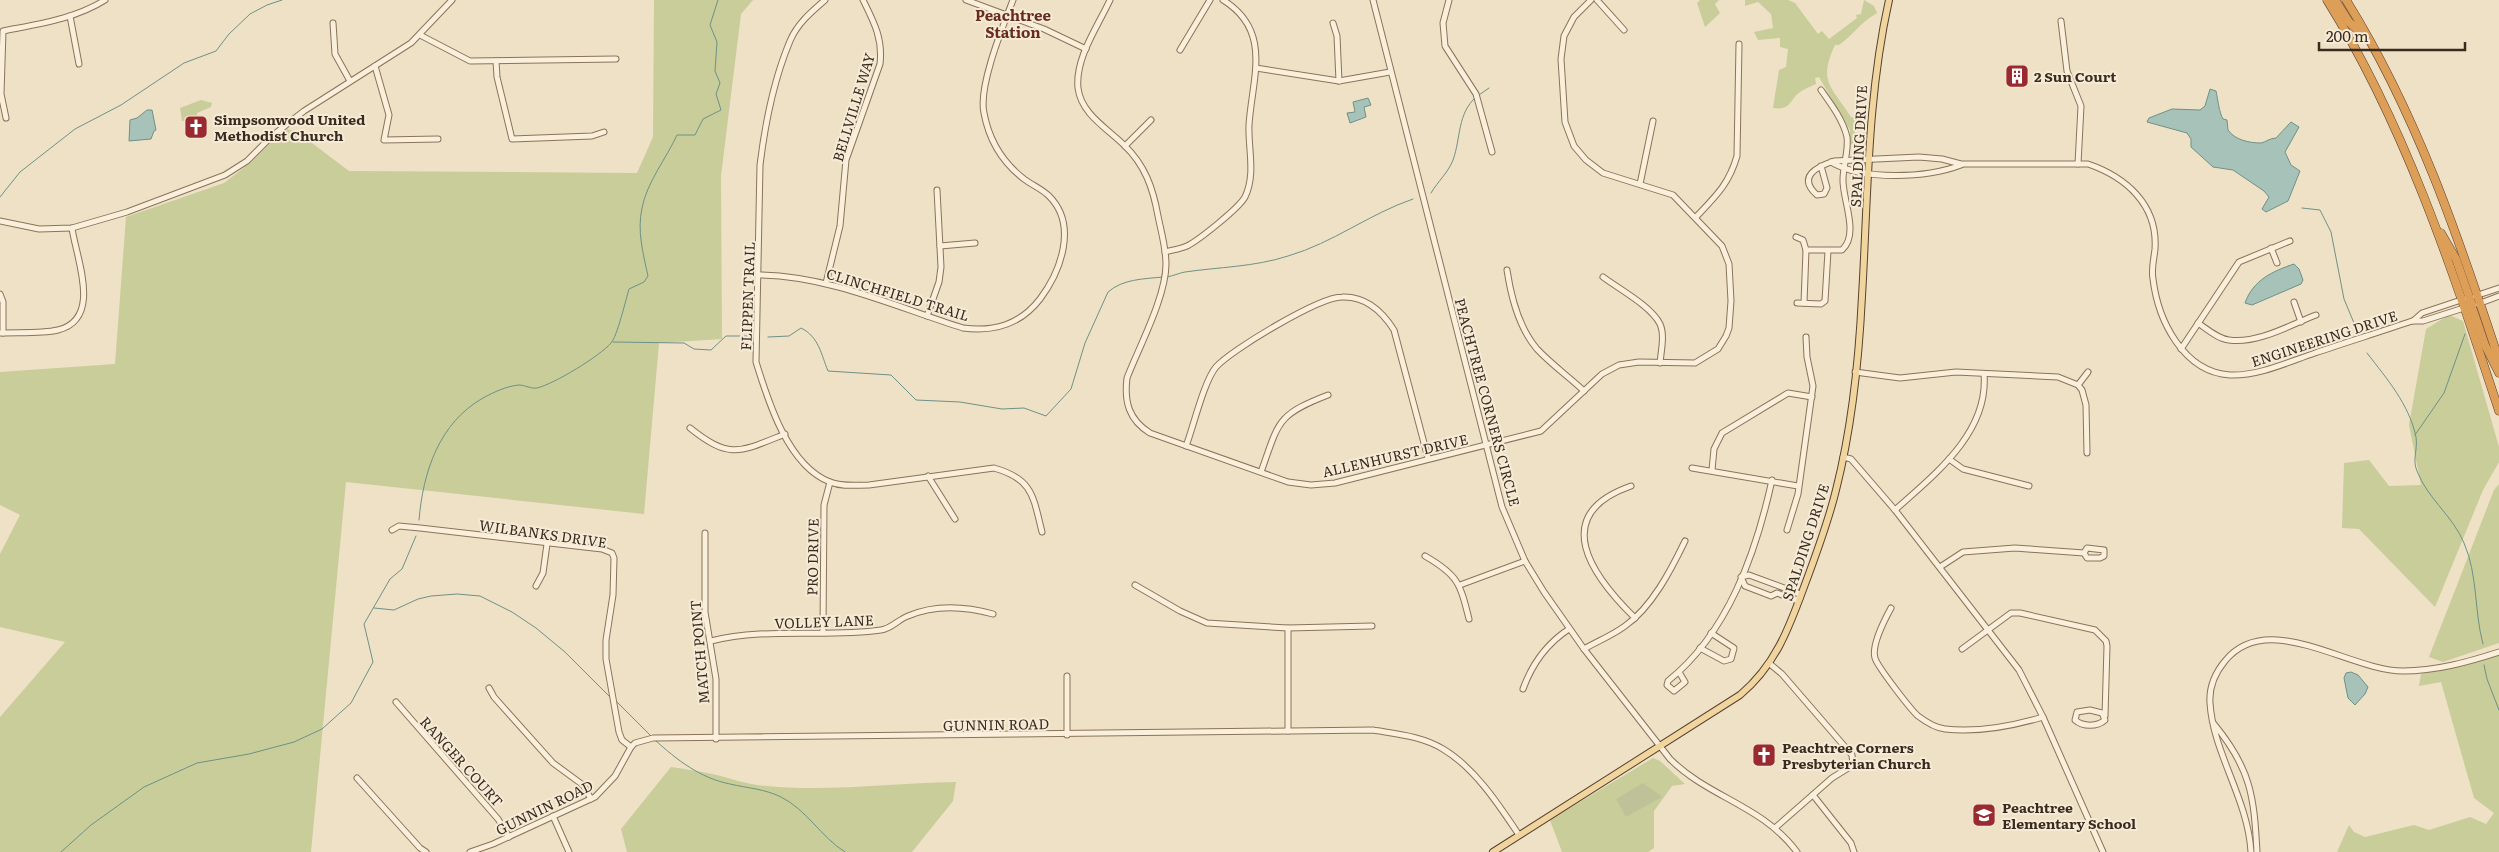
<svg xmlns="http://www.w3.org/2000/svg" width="2499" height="852" viewBox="0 0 2499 852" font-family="Literata,serif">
<rect width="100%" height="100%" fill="#eee1c6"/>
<!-- green -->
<g fill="#c8cd9a">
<polygon points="654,0 753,0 741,14 721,176 722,339 659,343 644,514 346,482 311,852 0,852 0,717 65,642 0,627 0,554 20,515 0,505 0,372 115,364 126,217 224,183 250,163 285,129 296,131 349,171 637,173 653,137"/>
<polygon points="1700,0 1719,0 1715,4 1720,13 1705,27 1697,3"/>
<path d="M1745,0H1788L1795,3L1818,34L1822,31L1829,39L1857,18L1856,15L1861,14L1864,0L1874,6L1877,13C1859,24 1854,34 1839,45H1835C1818,82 1831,86 1851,117L1862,119L1860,130L1855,131L1854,145L1850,144V130L1819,77L1815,78L1816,84C1810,87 1804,89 1800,92C1790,99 1791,111 1773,108L1779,70L1786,67L1788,49L1780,47V38L1758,40L1754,32L1773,28L1771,14L1758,2L1745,6Z"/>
<polygon points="201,100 212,103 211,107 197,113 197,119 182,121 180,108"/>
<polygon points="2449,315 2463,321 2499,447 2499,462 2483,490 2435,607 2359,529 2342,528 2344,463 2369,460 2389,486 2421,485 2409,425 2426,329"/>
<polygon points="2499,484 2499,643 2443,662 2429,657 2494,490"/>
<polygon points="2499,655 2499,852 2337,852 2349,825 2354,832 2365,837 2414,825 2429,830 2470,817 2486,824 2494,813 2474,798 2441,682 2419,686 2421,674"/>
<polygon points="1653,758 1660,761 1685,784 1672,786 1654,811 1654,848 1648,852 1562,852 1550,820"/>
<path d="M671,767C684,769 699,771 712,774C727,777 742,783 757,785C824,793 889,783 956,782L953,801L912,852H627L621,829Z"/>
</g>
<!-- cemetery -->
<polygon fill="#bec299" points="1643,783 1662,797 1626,817 1616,799"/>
<!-- water -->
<g fill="#a7c2b9" stroke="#6e9187">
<path d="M2210,89L2216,91C2218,100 2219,112 2223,119L2227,120L2228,130C2235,140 2249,143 2261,143C2266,142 2270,138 2276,138L2291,122L2299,127L2285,152L2291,165L2300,171L2288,201L2266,212L2262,209L2269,197L2264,191L2233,170L2213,167L2191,147V139L2187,133L2147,122L2149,118L2172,109L2200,110L2205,106Z"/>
<polygon points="1368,98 1371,105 1364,107 1366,117 1350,123 1347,113 1355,112 1353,102"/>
<polygon points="147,110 152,110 156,130 154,131 151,139 129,141 130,120 137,118"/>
<path d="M2294,264L2299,269L2303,280L2301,284L2252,305L2245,303C2253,280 2273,271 2294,264Z"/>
<polygon points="2351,672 2358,675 2368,687 2365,694 2355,705 2348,698 2344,678 2346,673"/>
</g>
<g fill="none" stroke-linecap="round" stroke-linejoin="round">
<!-- stream -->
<g stroke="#6e9187" stroke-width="1">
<polyline points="1479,95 1489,88"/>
<path d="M1431,193C1438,181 1448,173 1453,160C1461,138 1457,114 1476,97"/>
<polyline points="0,197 20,172 75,129 121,105 184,63 216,51 229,34 250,14 267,5 282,0"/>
<polyline points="2302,208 2320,210 2331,232 2344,299 2354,323"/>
<path d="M1167,277C1173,276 1179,273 1185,272C1219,267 1254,267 1288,256C1333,243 1369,214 1413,199"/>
<path d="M768,337L789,336L801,328C819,337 821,354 828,371L891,375L916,400L960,402L1002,409L1024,408L1046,416L1071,389L1085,343L1108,292C1123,279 1143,279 1163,277"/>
<polyline points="613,342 684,343 694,349 711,350 726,336 749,336"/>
<path d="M2367,353C2387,379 2409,404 2416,437C2418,449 2412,460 2417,471C2427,498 2453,516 2464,543C2478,575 2474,611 2483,644"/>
<polyline points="2415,435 2444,393 2465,334"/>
<path d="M419,520C423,472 439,423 483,398C494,392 507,386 519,385C525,385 531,389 537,388C554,384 600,356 611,343C617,337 626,299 629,289L644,282L648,276C643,253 637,231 642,208C647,182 666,159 677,135H695L703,119L721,110L716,94L720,83L715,71L717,42L710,25L718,0"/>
<polyline points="374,608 394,610 418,599 431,596 457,594 480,596 512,612 536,628 565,652 611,698"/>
<polyline points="2484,665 2487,679 2499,710"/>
<polyline points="616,701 652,737"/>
<path d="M655,740C677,760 700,778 730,784C747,788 765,789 781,797C807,810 821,837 845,852"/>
<polyline points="61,852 91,825 144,787 197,763 249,754 294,742 322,729 351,703 373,662 364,624 390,579 402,569 416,536"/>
</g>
<!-- minor casing -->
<g stroke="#8a735c" stroke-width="7">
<g id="minor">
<path d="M825,0C811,12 797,24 790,41C774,79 765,124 760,165L756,362C768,401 788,466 830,482C842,487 856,485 869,485L994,468C1033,479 1033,496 1042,532"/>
<polyline points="966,0 1044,29 1086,49"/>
<path d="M1110,0C1098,26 1075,58 1078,88C1081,114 1108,129 1124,145C1145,165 1153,188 1158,216C1161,231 1166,248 1166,264C1166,297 1139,347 1127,378C1124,402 1129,420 1150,433L1288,482L1311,485L1335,483L1541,431L1602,374L1619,365L1639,362L1695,363L1718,349L1726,336L1729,328L1731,301L1729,264L1722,246L1673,195L1603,173L1586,160L1574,146L1565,122L1561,59L1564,36L1574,17L1591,0"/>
<path d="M1373,0L1502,507L1525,561L1544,592L1584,649L1670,759C1709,798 1762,805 1797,852"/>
<polyline points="1449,0 1443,23 1445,46 1476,94 1492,152"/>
<polyline points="1597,0 1624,30"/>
<polyline points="70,16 79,64"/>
<polyline points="2061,21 2067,71 2081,106 2078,164"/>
<polyline points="333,23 335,54 350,81"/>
<polyline points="1333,23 1337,36 1339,81"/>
<polyline points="420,35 470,61 616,59"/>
<polyline points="1180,50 1210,0"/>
<polyline points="496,61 497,77 512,139 592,136 604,132"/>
<polyline points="375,66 389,115 384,140 438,139"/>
<polyline points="1256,68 1339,81 1390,72"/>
<path d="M6,118L1,94L3,31C38,24 75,19 105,0"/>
<polyline points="1125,146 1151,120"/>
<path d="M1831,162C1863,181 1927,178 1961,165"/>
<path d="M1821,166L1827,188L1824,194L1817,195C1797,177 1816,167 1834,161L1919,157L1942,159L1961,164H2088C2126,177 2158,205 2155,249C2154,259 2151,269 2153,279C2158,320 2183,372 2230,375C2259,376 2288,362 2315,353C2347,342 2380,332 2412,321H2423L2467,307"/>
<polyline points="1640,184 1653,121"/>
<path d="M1696,217C1716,196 1729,184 1737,156L1739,44"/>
<polyline points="0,221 39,229 72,228 127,212 225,175 247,161 272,136 304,111 411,43 452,0"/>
<polyline points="1796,237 1803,240 1806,250 1804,303"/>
<polyline points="940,246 975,243"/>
<polyline points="2271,248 2277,263"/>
<path d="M1806,250H1842C1860,234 1842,199 1843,179C1843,167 1849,149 1847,137C1843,120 1831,104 1821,90"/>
<path d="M1165,252C1172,250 1180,249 1187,246C1199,240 1239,208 1245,197C1256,174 1248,149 1249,125C1252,78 1273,31 1223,0"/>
<path d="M1507,270C1511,297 1519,328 1537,349C1551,364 1569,377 1584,391"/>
<path d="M759,275C830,276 896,307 963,328C994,332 1020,325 1040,299C1061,271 1078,225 1049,196C1042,189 1032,185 1024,179C1002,162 989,140 984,113C978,87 1003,26 1013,0"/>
<path d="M1603,277C1619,289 1651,306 1660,324C1665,335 1661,351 1660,363"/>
<path d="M826,283L840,226L846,160L880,64C883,39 874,22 863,0"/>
<polyline points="0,294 3,302 3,333"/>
<polyline points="2475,296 2499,288"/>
<polyline points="2294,302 2301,322"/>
<polyline points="1797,303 1821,304 1825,301 1828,251"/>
<polyline points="2478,304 2499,296"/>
<polyline points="927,316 939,282 941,267 937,190"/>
<polyline points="2413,321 2422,313 2464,299"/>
<path d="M2198,323C2207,329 2218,339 2229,340C2258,344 2290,325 2316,315"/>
<path d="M0,333C18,332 40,334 58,330C103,319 76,258 72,228"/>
<polyline points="2181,349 2239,262 2290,241"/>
<polyline points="1855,372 1900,378 1956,372 2058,377 2078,385 2082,390 2086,405 2087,453"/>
<polyline points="2078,385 2088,372"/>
<path d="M690,428C730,460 740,452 785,434"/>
<path d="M1186,446C1193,428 1204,381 1216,367C1231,350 1319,297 1342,297C1365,296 1382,311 1394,330L1428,458"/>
<polyline points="1843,457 1851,459 1895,510 2019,670 2043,717 2103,852"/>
<polyline points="1949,459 1963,469 2029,486"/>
<polyline points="1692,468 1798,486"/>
<polyline points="1712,470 1714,449 1722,433 1788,393 1812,397"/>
<path d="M1261,472C1279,422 1276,415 1328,395"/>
<polyline points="928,476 955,519"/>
<path d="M1631,486C1548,515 1592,576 1635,618"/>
<path d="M1895,510C1934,475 1989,433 1984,374"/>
<polyline points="392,530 399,526 420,528 602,549 612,553 614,558 613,595 606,640 606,659 619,732 622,740 631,747"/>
<polyline points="1787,530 1798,494 1813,386 1807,357 1806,337"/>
<polyline points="705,533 705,612 716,679 716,739"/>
<polygon points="2087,548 2104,550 2104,556 2100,558 2087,558 2084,553"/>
<path d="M1425,556C1458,575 1460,583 1469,619"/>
<polyline points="1940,567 1963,552 2015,548 2084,553"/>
<polygon points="1749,575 1798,593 1800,598 1795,600 1777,593 1771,596 1745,586 1741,577"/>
<polyline points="1135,585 1180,611 1207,623 1288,628 1372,626"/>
<polyline points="1460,585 1525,561"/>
<polyline points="536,586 543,573 547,544"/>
<path d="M1891,608C1885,619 1871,645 1875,658C1877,666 1911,710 1918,716C1926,722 1935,728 1945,729C1977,733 2012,726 2043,717"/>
<polyline points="1288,628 1288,731"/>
<polyline points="823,632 824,505 830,482"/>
<path d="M711,641C767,627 825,638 881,630C891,629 899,619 908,616C936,604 964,606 993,614"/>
<polyline points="1700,648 1724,661 1731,659 1734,648 1711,633"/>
<path d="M1584,649C1598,641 1613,635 1625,626C1652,607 1671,570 1685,541"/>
<polyline points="1962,649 2011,613 2020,613 2095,630 2106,641 2107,646 2105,716"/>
<polyline points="1770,664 1782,674 1852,755 1853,765 1832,778 1775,828"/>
<path d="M1679,672L1685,682L1674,691L1667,685L1668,681C1728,633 1756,553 1772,480"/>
<polyline points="1067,676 1067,735"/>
<polyline points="489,688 494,697 553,763 583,785 591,799"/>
<path d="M1523,689C1532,664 1546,644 1569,629"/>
<polyline points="396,702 498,819 509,837"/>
<path d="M2090,710L2102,713L2105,720C2097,727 2083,727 2075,720L2077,712Z"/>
<path d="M2214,724C2251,769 2254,796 2257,852"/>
<polyline points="357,778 420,848 426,852"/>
<polyline points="1813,795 1851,843 1854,852"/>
<polyline points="553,816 569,852"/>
<path d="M470,852L493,844L595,797L615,776L631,747L635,743L653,738L1373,730C1396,734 1422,736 1443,749C1475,768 1499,805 1519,835"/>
<path d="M2251,852C2248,799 2213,753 2210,703C2209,688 2215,673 2225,661C2268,608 2349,671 2403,671C2436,671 2468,662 2499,652"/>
</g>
</g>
<!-- major casing -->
<g stroke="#584130" stroke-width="8">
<path id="major" d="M1493,852L1740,695C1775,666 1789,628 1804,587C1816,555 1828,523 1836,490C1851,431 1859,358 1862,296C1868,197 1867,98 1889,0"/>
</g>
<!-- highway casing -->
<g stroke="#584130" stroke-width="9">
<g id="highway">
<path d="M2327,0C2406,127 2452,269 2499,411"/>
<polyline points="2335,0 2349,22 2366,38"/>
<path d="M2346,0C2416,112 2458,236 2499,360"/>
<polyline points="2441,233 2456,259 2472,305"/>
<polyline points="2470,301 2485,345 2499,373"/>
</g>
</g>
<!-- minor -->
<use href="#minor" stroke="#f9efda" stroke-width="5"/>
<!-- major -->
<use href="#major" stroke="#f1d59e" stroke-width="6"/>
<!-- highway -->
<use href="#highway" stroke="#dd9e58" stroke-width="8"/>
</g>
<!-- icons -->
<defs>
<g id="building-square" transform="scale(1.25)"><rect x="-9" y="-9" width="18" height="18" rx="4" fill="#992b30" stroke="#f6ebd6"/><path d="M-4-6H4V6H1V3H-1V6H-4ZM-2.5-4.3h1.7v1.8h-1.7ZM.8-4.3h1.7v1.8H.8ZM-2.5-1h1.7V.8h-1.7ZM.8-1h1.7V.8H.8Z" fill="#fff"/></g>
<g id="church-square" transform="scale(1.25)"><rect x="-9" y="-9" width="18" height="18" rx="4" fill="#992b30" stroke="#f6ebd6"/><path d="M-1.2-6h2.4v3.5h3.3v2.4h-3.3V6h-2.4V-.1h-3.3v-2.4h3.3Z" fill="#fff"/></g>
<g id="school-square" transform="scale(1.25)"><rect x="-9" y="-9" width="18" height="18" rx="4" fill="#992b30" stroke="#f6ebd6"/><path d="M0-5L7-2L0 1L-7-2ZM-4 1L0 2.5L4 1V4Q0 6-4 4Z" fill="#fff"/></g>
</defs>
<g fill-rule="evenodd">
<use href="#building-square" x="2017" y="76"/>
<use href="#church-square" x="196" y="127"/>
<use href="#church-square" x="1764" y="755"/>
<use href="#school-square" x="1984" y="815"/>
</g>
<g text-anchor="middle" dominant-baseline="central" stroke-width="4" stroke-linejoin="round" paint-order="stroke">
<!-- poi labels -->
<g font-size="14" font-weight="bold" fill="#3a2b1f" stroke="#f6ebd6" text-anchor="start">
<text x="2034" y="76">2 Sun Court</text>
<text x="214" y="119">Simpsonwood United<tspan x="214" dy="16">Methodist Church</tspan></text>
<text x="1782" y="747">Peachtree Corners<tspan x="1782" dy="16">Presbyterian Church</tspan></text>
<text x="2002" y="807">Peachtree<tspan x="2002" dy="16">Elementary School</tspan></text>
</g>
<!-- street labels -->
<g font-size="14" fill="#3a2b1f" stroke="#f6ebd6">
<text transform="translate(853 107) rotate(-73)">BELLVILLE WAY</text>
<text transform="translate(1858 146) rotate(-87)">SPALDING DRIVE</text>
<text transform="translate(898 294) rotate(17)">CLINCHFIELD TRAIL</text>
<text transform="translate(747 296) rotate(-88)">FLIPPEN TRAIL</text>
<text transform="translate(2324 338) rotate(-18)">ENGINEERING DRIVE</text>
<text transform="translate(1488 402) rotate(75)">PEACHTREE CORNERS CIRCLE</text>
<text transform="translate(1395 455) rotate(-13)">ALLENHURST DRIVE</text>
<text transform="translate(543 533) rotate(8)">WILBANKS DRIVE</text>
<text transform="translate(1805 542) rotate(-72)">SPALDING DRIVE</text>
<text transform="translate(812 557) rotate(-89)">PRO DRIVE</text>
<text transform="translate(824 621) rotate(-2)">VOLLEY LANE</text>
<text transform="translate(699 652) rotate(-95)">MATCH POINT</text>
<text transform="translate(996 724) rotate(-1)">GUNNIN ROAD</text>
<text transform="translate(462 761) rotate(48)">RANGER COURT</text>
<text transform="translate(544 807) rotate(-26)">GUNNIN ROAD</text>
</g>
<!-- neighbourhood labels -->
<g font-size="15" font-weight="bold" fill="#672b1f" stroke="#f6ebd6">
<text x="1013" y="14">Peachtree<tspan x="1013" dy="17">Station</tspan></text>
</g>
</g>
<!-- scale -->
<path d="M2319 42v8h146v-8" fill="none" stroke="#3a2b1f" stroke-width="2.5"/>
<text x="2326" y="42" font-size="15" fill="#3a2b1f" stroke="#f6ebd6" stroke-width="4" paint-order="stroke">200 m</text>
</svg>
